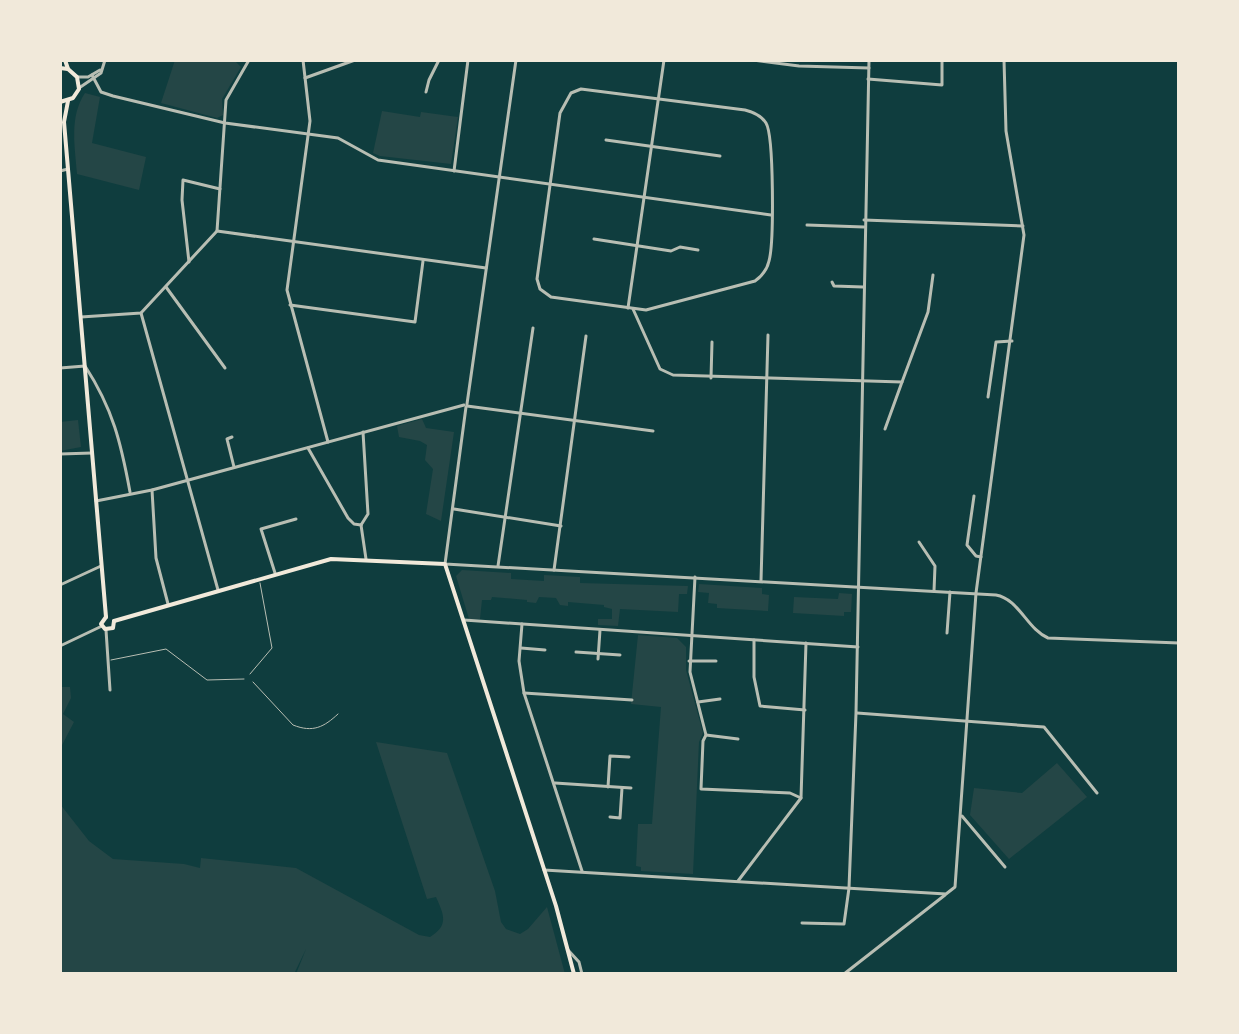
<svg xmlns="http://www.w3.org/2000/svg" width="1239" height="1034" viewBox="0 0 1239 1034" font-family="Roboto,sans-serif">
<rect width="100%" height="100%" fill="#0f3d3e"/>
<!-- green -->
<g fill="#244646">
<polygon points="175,60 234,60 241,67 222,99 223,115 217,118 161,103"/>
<path d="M85,93L100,97L92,143L146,157L139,190L77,174C75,146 69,117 85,93Z"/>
<polygon points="382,111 420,117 421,112 458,117 451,164 380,156 373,153"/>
<polygon points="422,419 426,428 454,432 441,521 426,514 433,469 425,460 427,445 420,441 399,437 397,426"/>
<polygon points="78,420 81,447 60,451 60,422"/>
<polygon points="462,570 511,573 511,579 544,581 544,575 580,577 580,583 688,586 687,594 679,594 678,612 620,609 618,626 598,625 598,619 612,619 612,609 604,607 604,605 568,602 568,606 560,605 556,598 539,597 536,603 527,602 527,600 492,597 491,600 482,600 480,619 469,619 456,576"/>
<polygon points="699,584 762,588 762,594 769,595 768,611 717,608 717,604 708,603 709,593 698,592"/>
<polygon points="839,593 852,594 851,612 844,612 844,616 793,613 794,597 838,599"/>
<polygon points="638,635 677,638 686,647 686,670 703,733 699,742 693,874 641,871 641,867 636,866 638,824 652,824 661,707 631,704"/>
<polygon points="60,687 70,687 71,698 63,714 74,722 60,749"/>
<path d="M376,742L447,753L495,891L501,922L506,929L520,934L528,929L547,907L565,974H296L306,949L294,974H60V804L89,841L113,859L184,864L200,868L201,858L296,868L419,935L430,937C449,925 444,915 436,897L427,899Z"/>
<polygon points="1057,763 1087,797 1009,859 970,815 974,788 1022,793"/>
</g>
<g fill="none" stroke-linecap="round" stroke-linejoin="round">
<!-- service -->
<g stroke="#b8beb3" stroke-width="1">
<polyline points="111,660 166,649 207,680 244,679"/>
<polyline points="250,674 272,648 260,583"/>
<path d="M253,682L293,725C313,733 324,727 338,714"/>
</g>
<!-- minor -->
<g stroke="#b8beb3" stroke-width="3">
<polyline points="303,60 310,121 287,290 328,442"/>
<polyline points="753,60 799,66 869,68"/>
<polyline points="92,75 101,92 113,96 225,123 338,138 378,160 771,215"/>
<polyline points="78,77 88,77 100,70"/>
<polyline points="305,78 355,60"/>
<polyline points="868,79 942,85 942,60"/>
<polyline points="79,88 101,73 105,60"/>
<path d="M581,89L745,110C753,112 761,115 766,123C774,136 774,243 769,261C767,270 762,276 755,281L646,310L551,297L540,289L537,279L560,113L571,93Z"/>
<polyline points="426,92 429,80 439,60"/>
<polyline points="606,140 720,156"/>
<polyline points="60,171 68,169"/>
<polyline points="454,171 468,60"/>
<polyline points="864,220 1023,226"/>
<polyline points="807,225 864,227"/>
<polyline points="217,231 486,268"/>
<polyline points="594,239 671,251 680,247 698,250"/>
<polyline points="189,262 182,200 183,180 220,189"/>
<polyline points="832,282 834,286 863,287"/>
<polyline points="166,287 225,368"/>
<polyline points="290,305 415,322 423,261"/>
<polyline points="628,308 664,60"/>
<polyline points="633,309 660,369 673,375 902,382 928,312 933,275"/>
<polyline points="141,313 218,590"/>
<polyline points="81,317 141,313 217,231 226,100 249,60"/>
<path d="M60,368L85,366C113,409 121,443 130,492"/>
<polyline points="711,378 712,342"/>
<polyline points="988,397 996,342 1012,341"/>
<polyline points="467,404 516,60"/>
<polyline points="467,406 653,431"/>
<path d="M466,407L445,564L996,595C1019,599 1027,629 1048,638L1179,643"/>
<polyline points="885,429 902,382"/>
<polyline points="232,437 227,439 234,467"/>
<polyline points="308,448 348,518 354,524 361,525"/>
<polyline points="60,454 92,453"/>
<polyline points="152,490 156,558 168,604"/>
<polyline points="974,496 967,545 976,556 981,557"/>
<polyline points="96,501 152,490 464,405"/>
<polyline points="454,509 561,526"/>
<polyline points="361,525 368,514 363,432"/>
<polyline points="361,525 366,559"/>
<polyline points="919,542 935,566 934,591"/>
<polyline points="498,566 533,328"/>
<polyline points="554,570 586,336"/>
<polyline points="275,573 261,529 296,519"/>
<polyline points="695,577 690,672 706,735 703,741 701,789 790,793 801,798"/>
<polyline points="761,581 768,335"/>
<polyline points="60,585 101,566"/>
<polyline points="464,620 858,647"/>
<polyline points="522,624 519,661 524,693 582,871"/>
<polyline points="106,630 110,690"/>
<polyline points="947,633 950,592"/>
<polyline points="754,640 754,677 760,706 805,710"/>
<polyline points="60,646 102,626"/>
<polyline points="521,648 545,650"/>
<polyline points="576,652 620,655"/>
<polyline points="598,659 600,630"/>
<polyline points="689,661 716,661"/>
<polyline points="524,693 632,700"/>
<polyline points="698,702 720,699"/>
<polyline points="857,713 1044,727 1097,793"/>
<polyline points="706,735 738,739"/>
<polyline points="555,783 631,788"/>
<polyline points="608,787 610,756 629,757"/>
<polyline points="962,816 1005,867"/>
<polyline points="610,817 620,818 622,788"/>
<polyline points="544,870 946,894 955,887 976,593 1024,235 1006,131 1004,60"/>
<polyline points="738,881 801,798 806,643"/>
<polyline points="802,923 844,924 849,888 856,713 869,60"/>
<polyline points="568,950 579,962 582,974"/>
<polyline points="844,974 945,895"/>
</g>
<!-- secondary -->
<g stroke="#f1e9da" stroke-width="4">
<polyline points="60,68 68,69"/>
<polyline points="68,101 64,122 106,617"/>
<polyline points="60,102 73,98 79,89 77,77 68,69 65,60"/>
<polyline points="106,617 101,624 105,629 113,628 114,621"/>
<polyline points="114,621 331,559 445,564 556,906 574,974"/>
</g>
</g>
<!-- border -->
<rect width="1239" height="1034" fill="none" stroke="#f1e9da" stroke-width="124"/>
</svg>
